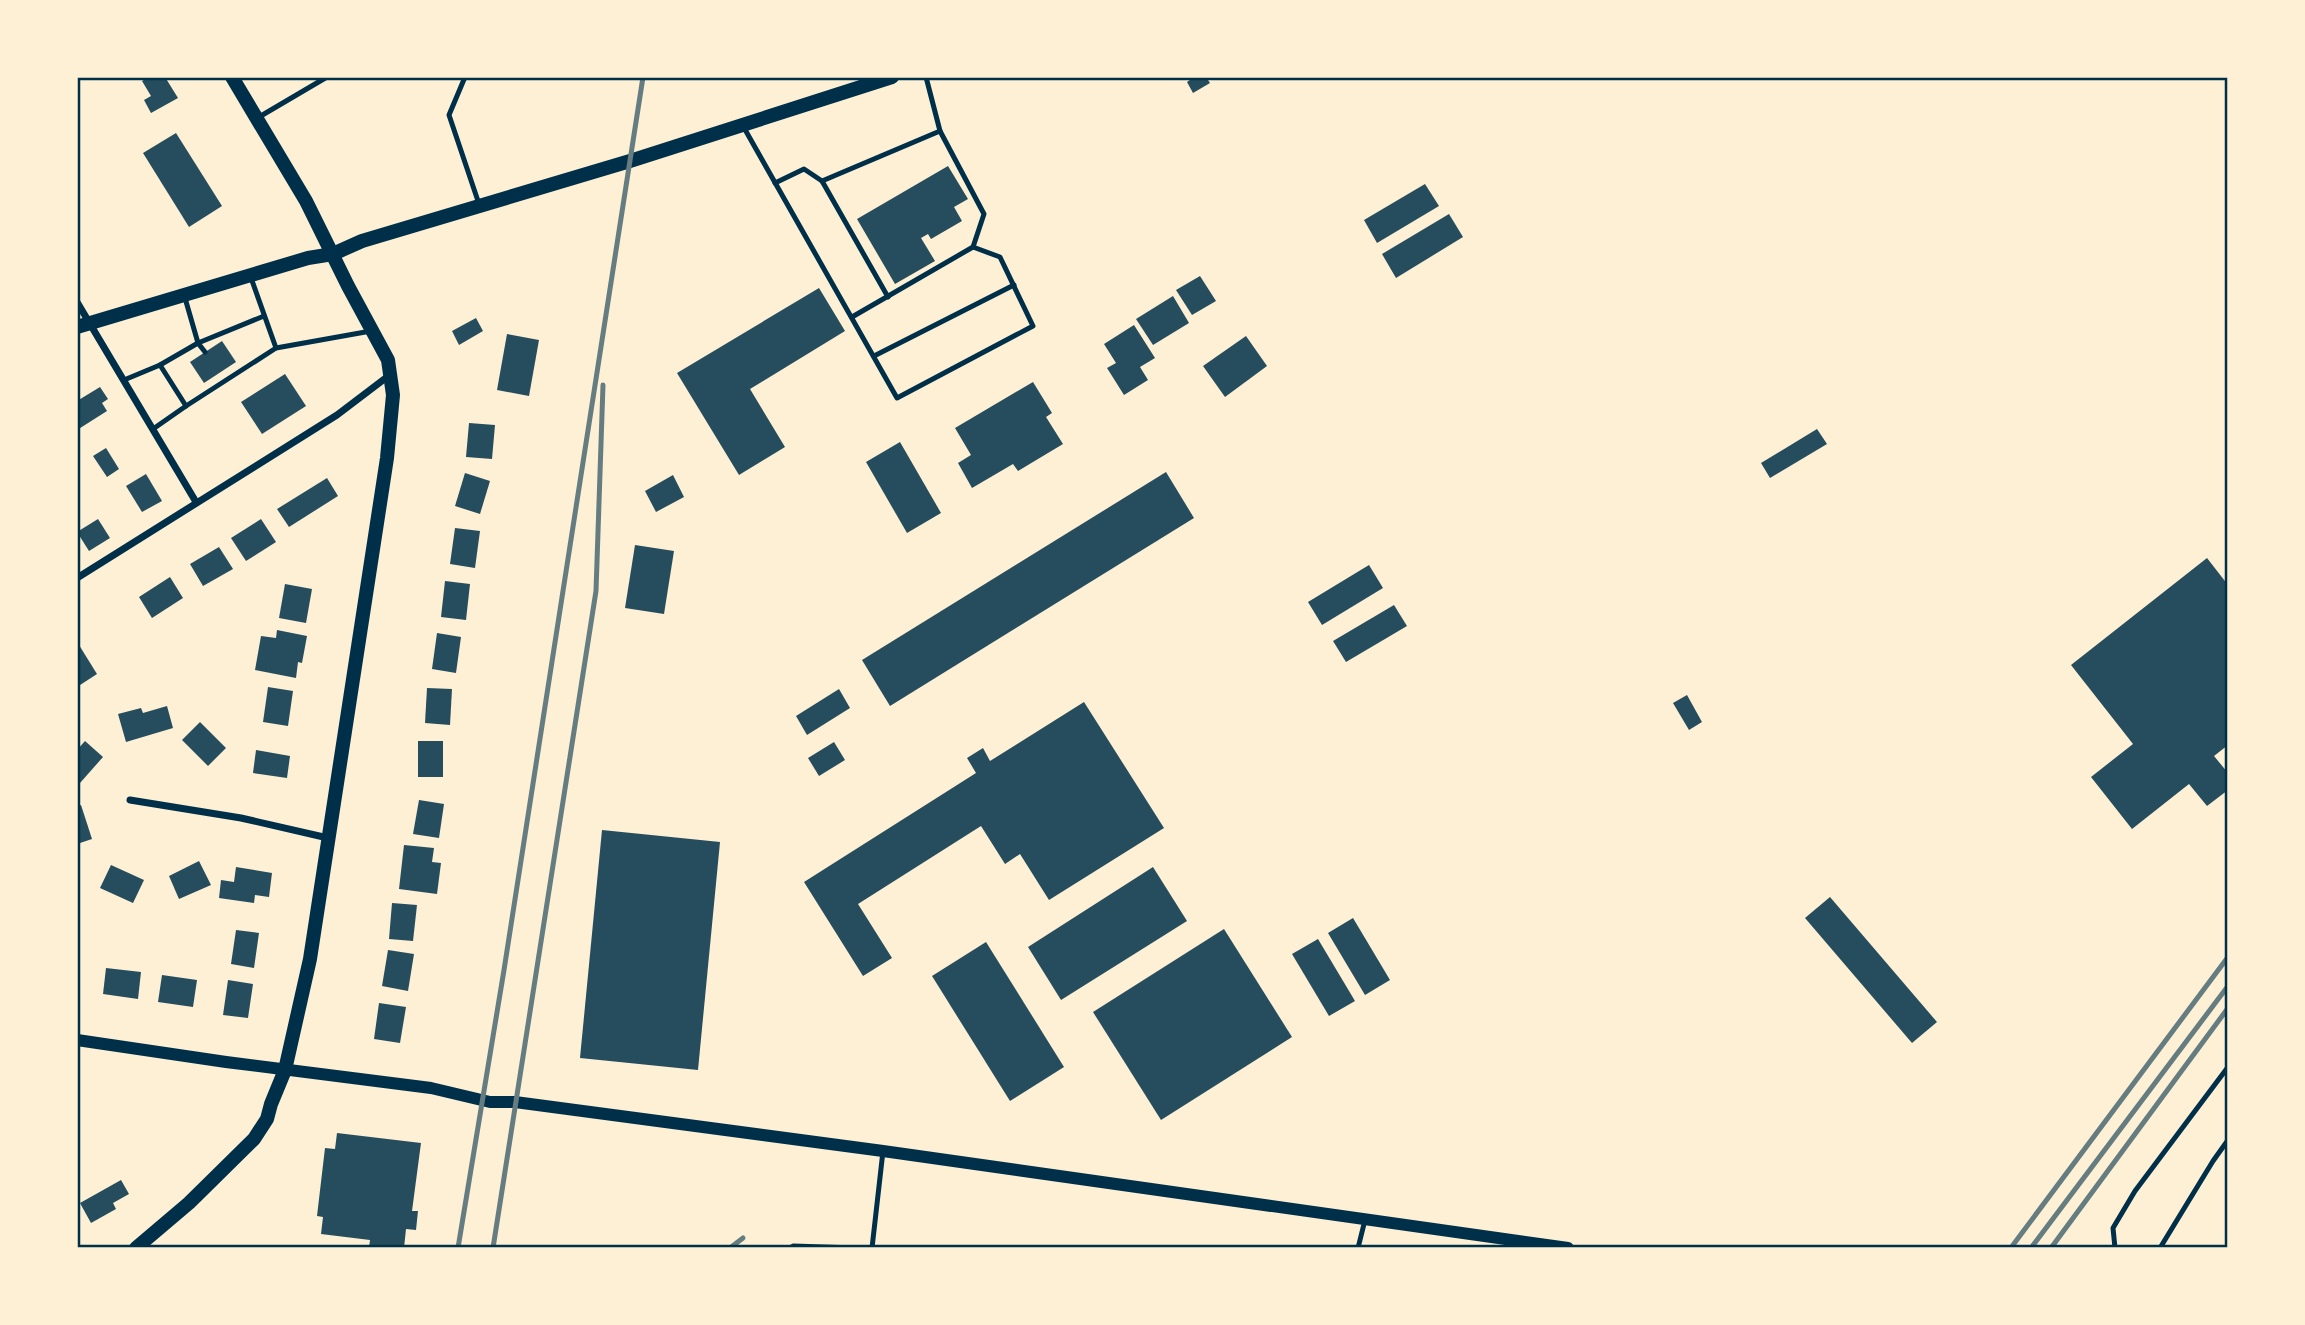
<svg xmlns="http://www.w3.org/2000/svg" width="2305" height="1325" viewBox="0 0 2305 1325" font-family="Commissioner,sans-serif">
<rect width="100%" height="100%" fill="#fdf0d5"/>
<!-- building -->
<g fill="#264d5e">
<polygon points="149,77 165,77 178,98 151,113 144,100 151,96 142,81"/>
<polygon points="1194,77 1206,77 1210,83 1193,93 1187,82"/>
<polygon points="176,133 222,206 189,227 143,153"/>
<polygon points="948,166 968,199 954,207 962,221 931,239 928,234 921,238 935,261 895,284 857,219"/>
<polygon points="1425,184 1439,206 1377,243 1364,220"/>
<polygon points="1449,214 1463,237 1396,278 1382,254"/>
<polygon points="1200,276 1216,301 1192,315 1176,290"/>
<polygon points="819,288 845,331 750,389 785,447 739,475 677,373"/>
<polygon points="1173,296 1189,323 1153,345 1136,319"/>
<polygon points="476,318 483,331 459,345 452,331"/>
<polygon points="1134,325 1155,358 1140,367 1148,380 1124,395 1107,368 1116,363 1104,344"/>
<polygon points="507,334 539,340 529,396 497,390"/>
<polygon points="1246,336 1267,366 1225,397 1203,366"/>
<polygon points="222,341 236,362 204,383 190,362"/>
<polygon points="285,374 306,406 262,434 241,402"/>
<polygon points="1033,382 1052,413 1046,417 1063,444 1018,471 1013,464 972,488 958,463 971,455 955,428"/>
<polygon points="100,387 108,399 102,403 107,411 77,430 77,401"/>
<polygon points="469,423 495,425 492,459 466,457"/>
<polygon points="1817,429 1827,444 1770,478 1761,463"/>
<polygon points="900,442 941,513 907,533 866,462"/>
<polygon points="106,448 119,469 107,477 93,456"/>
<polygon points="1166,472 1194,518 890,706 862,660"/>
<polygon points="465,473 490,481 480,514 455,506"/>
<polygon points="146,474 162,501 142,512 126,486"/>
<polygon points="673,475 684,497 656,512 645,491"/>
<polygon points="327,478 338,496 289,527 277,509"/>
<polygon points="98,519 110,538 89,551 77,532"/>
<polygon points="261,519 276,542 246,561 231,538"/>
<polygon points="455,528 480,531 475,568 450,564"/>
<polygon points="635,545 674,551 664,614 625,608"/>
<polygon points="219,547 233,569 203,586 190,564"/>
<polygon points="2207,558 2228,585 2228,745 2214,756 2228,773 2228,790 2207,806 2189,784 2132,829 2091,777 2133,744 2071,665"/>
<polygon points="1369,565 1383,588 1322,625 1308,602"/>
<polygon points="170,577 183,598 152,618 139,597"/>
<polygon points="445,581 470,584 466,620 441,617"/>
<polygon points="285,584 312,589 306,623 279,618"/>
<polygon points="1394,605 1407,626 1346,662 1333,641"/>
<polygon points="277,630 307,636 302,663 298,662 296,678 255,670 261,636 276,638"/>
<polygon points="437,633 461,637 456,673 432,669"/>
<polygon points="79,645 97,674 77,687 77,647"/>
<polygon points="268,687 293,691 288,726 263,722"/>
<polygon points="427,688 452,689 450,725 425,723"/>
<polygon points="839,689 850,708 807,735 796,716"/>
<polygon points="1687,695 1702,722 1689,730 1673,703"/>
<polygon points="1084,702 1164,828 1049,900 1020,854 1005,864 981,826 858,904 892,958 863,976 804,882 976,773 967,758 983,748 990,761"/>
<polygon points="167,706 173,728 126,742 118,714 141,708 143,713"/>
<polygon points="200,722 226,748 208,766 182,740"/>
<polygon points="85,741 103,757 80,783 77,780 77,750"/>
<rect x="418" y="741" width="25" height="36"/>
<polygon points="834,742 845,760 819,776 808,758"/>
<polygon points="256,750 290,756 287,778 253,773"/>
<polygon points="419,800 444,804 439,838 413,834"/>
<polygon points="81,805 92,839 77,844 77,806"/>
<polygon points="602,830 720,842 698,1070 580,1058"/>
<polygon points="404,845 434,848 432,862 441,863 437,894 399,889"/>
<polygon points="199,861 211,885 179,899 169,876"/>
<polygon points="111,865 144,880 133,903 100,888"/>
<polygon points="236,867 272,873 269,897 255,895 254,903 219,898 221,880 234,882"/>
<polygon points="1153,867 1187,921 1061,1000 1028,947"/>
<polygon points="1830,897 1937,1022 1912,1043 1805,918"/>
<polygon points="392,903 417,905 413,941 389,939"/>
<polygon points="1353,918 1390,980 1365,995 1328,933"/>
<polygon points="1224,929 1292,1037 1161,1120 1093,1012"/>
<polygon points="236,930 259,933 254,968 231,964"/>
<polygon points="1318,939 1355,1001 1329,1016 1292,954"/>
<polygon points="986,942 1064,1067 1010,1101 932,976"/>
<polygon points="388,950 414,954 408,991 382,986"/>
<polygon points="106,968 141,972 138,999 103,994"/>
<polygon points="162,975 197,980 193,1007 158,1002"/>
<polygon points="228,980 253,984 248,1018 223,1015"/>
<polygon points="379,1003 406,1007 400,1043 374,1039"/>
<polygon points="337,1133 421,1143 412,1211 418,1211 416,1230 406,1229 404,1248 369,1248 370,1240 321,1234 323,1217 317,1216 325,1148 335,1149"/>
<polygon points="121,1180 129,1194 113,1203 116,1209 91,1223 80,1203"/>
</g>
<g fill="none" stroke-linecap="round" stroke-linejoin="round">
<!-- service -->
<g stroke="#003049" stroke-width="5">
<polyline points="465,77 449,115 479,204"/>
<polyline points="259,117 327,77"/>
<polyline points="743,126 897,398 1033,326 1000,257 973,247"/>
<polyline points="822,181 940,131"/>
<polyline points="775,183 804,169 822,181 888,297"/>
<polyline points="250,275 276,348"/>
<polyline points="852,317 973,247 984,214 940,131 926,77"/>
<polyline points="205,352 198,343 264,316"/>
<polyline points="874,356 1014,285"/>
<polyline points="160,365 198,343 185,298"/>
<polyline points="124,380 160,365 186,406 153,429"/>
<polyline points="186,406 276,348 371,331"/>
<polyline points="790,1248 793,1246 856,1248"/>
<polyline points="872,1248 883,1151"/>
<polyline points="1358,1248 1365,1220"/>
<polyline points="2115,1248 2113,1228 2135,1191 2228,1067"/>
<polyline points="2160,1248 2213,1161 2228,1140"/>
</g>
<!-- minor -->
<g stroke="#003049" stroke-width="7">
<polyline points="77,302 196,502"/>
<polyline points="77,578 337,415 391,374"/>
<polyline points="130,800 241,818 328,838"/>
</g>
<!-- tertiary -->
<polyline stroke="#003049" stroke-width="12" points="77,1040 226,1062 431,1088 490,1102 515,1102 883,1151 1568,1248"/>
<!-- secondary -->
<g stroke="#003049" stroke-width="14">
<polyline points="77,327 308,258 333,254 362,241 630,161 892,77"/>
<polyline points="136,1248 189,1203 254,1139 267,1119 271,1104 285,1070 310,959 387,458 393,395 388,360 348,286 306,201 232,77"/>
</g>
<!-- rail -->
<g stroke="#657d81" stroke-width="5">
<polyline points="2013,1245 2228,957"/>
<polyline points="458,1248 504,970 643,77"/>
<polyline points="493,1248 596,591 603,385"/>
<polyline points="730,1248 743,1238"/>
<polyline points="2031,1248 2228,986"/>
<polyline points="2051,1248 2228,1008"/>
</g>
</g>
<!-- border -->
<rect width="2305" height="1325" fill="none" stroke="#fdf0d5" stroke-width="158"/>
<rect x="79" y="79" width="2147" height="1167" fill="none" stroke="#003049" stroke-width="2.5"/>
</svg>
